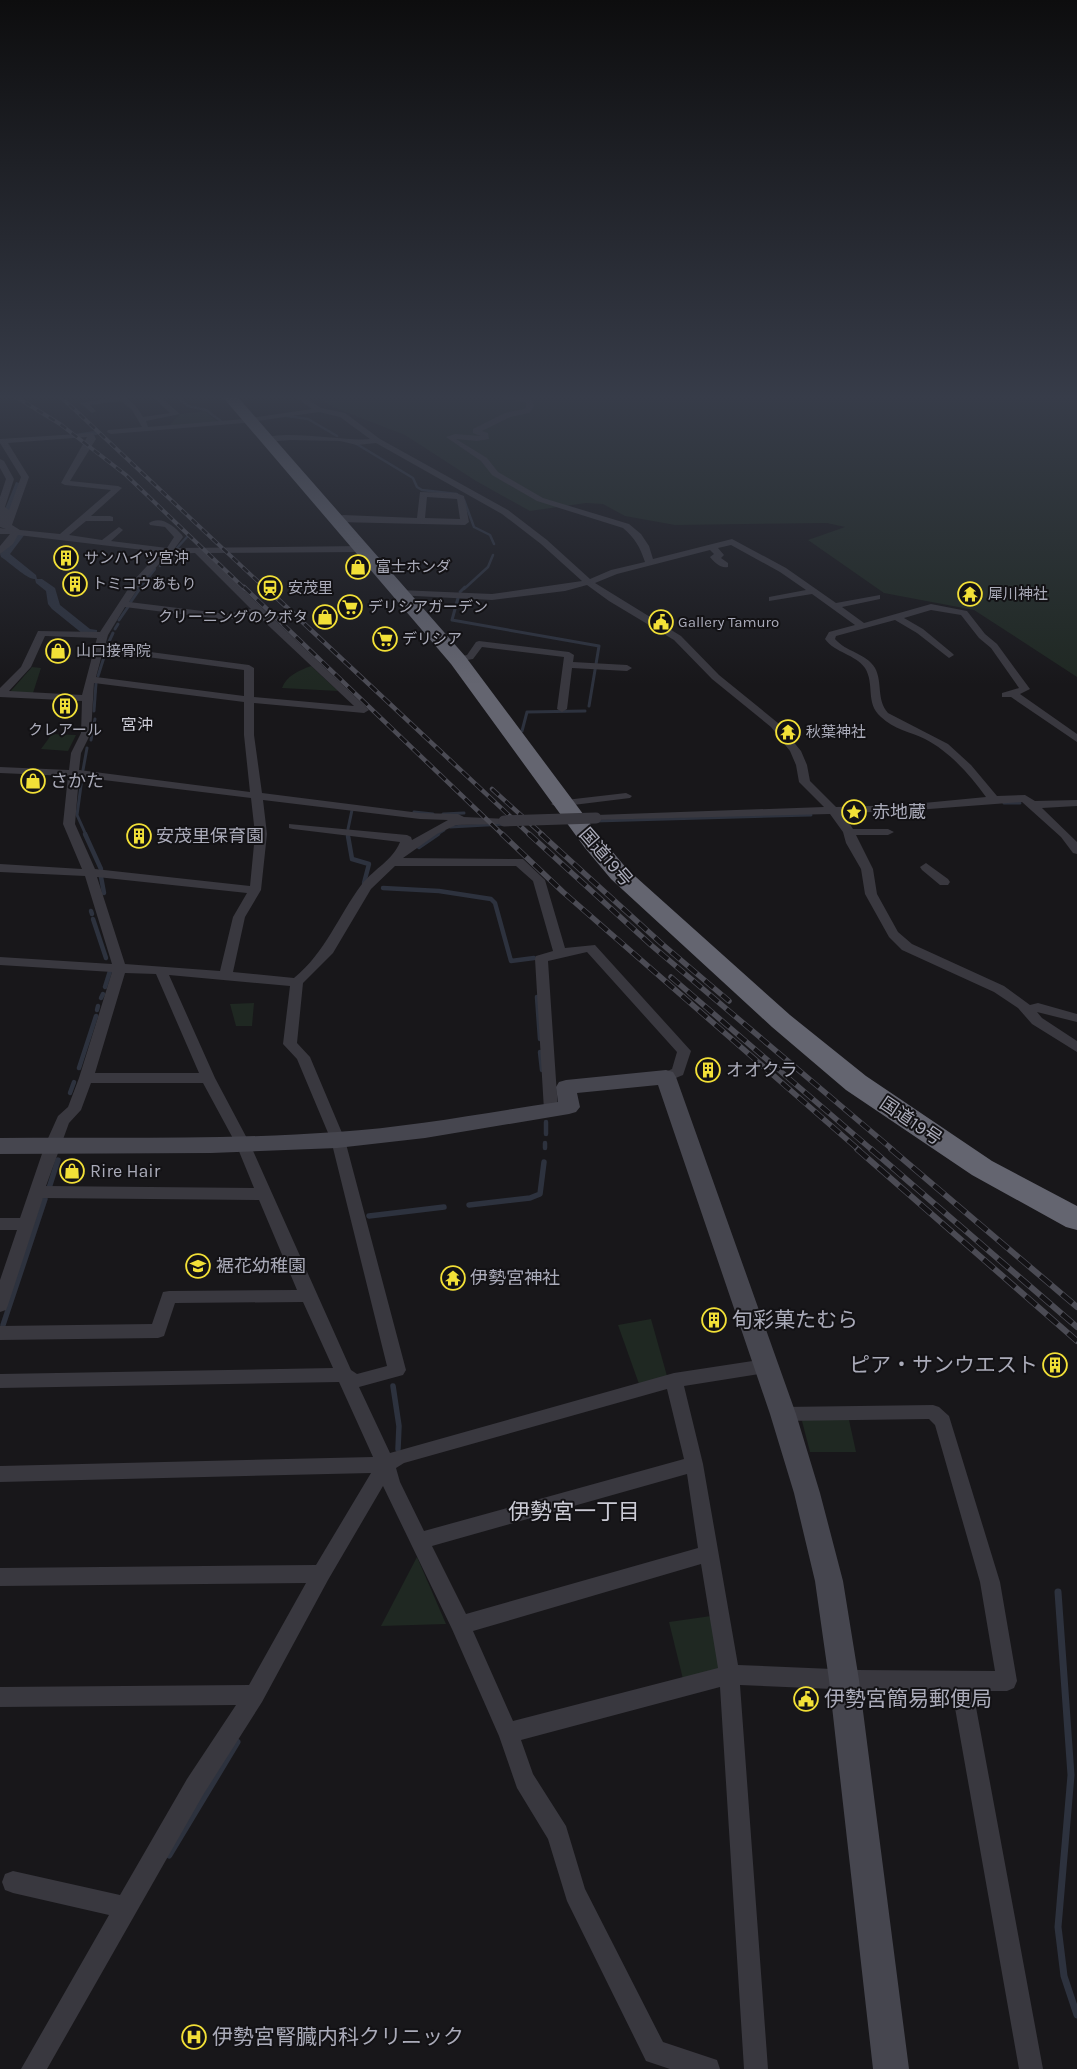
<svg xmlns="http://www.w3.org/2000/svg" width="1077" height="2069" viewBox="0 0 1077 2069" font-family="Karla,'Noto Sans JP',sans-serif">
<rect width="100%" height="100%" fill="#18171a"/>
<!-- green -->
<g fill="#1f2822">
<polygon points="312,395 1077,395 1077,677 974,610 884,593 808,540 845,527 827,523 675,525 625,516 603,504 586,503 530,511 476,481 405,435 340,410"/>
<polygon points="205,411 219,423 168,427 180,414"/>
<path d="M311,666L338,691L282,688C286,676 300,670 311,666Z"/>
<polygon points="32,667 41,668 33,693 10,692"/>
<polygon points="52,734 76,735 68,751 41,749"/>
<polygon points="254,1003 252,1026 236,1026 230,1004"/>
<polygon points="651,1319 667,1376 639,1384 618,1325"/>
<polygon points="805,1418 849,1420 856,1452 810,1452 802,1421"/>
<polygon points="417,1557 446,1624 381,1626"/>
<polygon points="711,1616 723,1669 683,1679 669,1622"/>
</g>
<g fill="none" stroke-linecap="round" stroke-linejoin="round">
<!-- stream-far4 -->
<g stroke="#2d323e" stroke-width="2.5">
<polyline points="175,395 188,406 206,410 222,422"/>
<polyline points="287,416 308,419 337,436"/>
<polyline points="355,443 413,478 417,487 422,490 457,494"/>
<polyline points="464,500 474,527 490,535 494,544"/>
<polyline points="176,549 187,537"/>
<polyline points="160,566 170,555"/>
<polyline points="148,578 155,569"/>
<polyline points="140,589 145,581"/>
<polyline points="464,589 488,567 493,555"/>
</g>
<!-- stream-far3 -->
<g stroke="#2d323e" stroke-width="3">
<polyline points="460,592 465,587"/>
<polyline points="458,598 452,620 599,646 589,706"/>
<polyline points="130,603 141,587"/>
<polyline points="119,620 128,607"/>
<polyline points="115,629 118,624"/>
<polyline points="107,646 113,633"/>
<polyline points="98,676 105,654"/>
<polyline points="94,711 96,683"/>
<polyline points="522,731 527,712 585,711"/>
<polyline points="91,740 95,719"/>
<polyline points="83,770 87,748"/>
<polyline points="82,778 77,815 86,835"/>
<polyline points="1004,803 1020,803"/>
<polyline points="414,812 433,814"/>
<polyline points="443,814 464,813"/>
<polyline points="595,821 811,815"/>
<polyline points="450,827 505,824"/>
<polyline points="348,829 352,810"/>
<polyline points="436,835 444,830"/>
</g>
<!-- stream-far2 -->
<g stroke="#2d323e" stroke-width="4.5">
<polyline points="85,834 101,869"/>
<polyline points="348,836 352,859 369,864 364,883"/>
<polyline points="419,847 438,834"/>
<polyline points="101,877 104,893"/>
<polyline points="383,888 439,891 491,899 495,903 511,961 534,958"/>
<polyline points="91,911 92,914"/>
<polyline points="93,919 106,958"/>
<polyline points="105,987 110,971"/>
<polyline points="537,997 540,1039"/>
<polyline points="101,998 103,994"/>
<polyline points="97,1010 98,1006"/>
<polyline points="540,1052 542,1070"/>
<polyline points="79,1068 96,1016"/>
<polyline points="70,1093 74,1082"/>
<polyline points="546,1122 546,1134"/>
<polyline points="545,1143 545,1148"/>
</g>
<!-- stream-far1 -->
<g stroke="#2d323e" stroke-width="5.5">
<polyline points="49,1188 58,1160"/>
<polyline points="469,1205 530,1198 540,1194 544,1162"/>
<polyline points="369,1216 444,1207"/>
<polyline points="3,1325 45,1199"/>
<polyline points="393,1386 399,1426 398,1449"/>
</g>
<!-- stream -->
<g stroke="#2d323e" stroke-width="7">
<polyline points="1058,1592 1071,1775 1058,1927 1064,1976 1077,2015"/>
<polyline points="169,1855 237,1742"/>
</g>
<!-- canal -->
<g fill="#2d323e" fill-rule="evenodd">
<polygon points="94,431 98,433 97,435 66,438 62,436"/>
<polygon points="16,482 23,484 8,525 0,527 0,521"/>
<path d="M17,532L25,534L10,554L36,575L37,579H42L55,588L60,605L90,629L97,630V634H83L52,609L48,604L46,591L36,583L35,579C28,580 9,562 1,557L0,554Z"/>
</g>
<!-- street -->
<g fill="#39383f" fill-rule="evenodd">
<path d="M115,395C128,395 137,406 143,417L170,413L151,395H158L180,414L146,421L148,427L244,419L312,409L293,395H301L321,408L345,413L380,439L508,510L547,540L590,579L611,570L645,562C640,547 635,538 623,528L537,501L492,475L481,461L446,437L455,434L481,436L473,433V429L505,413L524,409L526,407V403L491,395H508L532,399L534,407L529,413L510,417L482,431L488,433L489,439L477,441L456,439L487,458L498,472L543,498L629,524L641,534L649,546L653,559L732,539L786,568L836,603L880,595V599L842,607L864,623L931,604L967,611L985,634L997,644L1030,689L1020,694L1077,734V742L1011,697H1002V693L1019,688L991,648L979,638L961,615L931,610L904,618L923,629L952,653L954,655L949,658L917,633L895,620L836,636L835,639C846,652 866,653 875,668C883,683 876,699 888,713L948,744L971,765L997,796L1025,795L1035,801L1077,800V806L1042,808L1077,842V854L1073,853L1061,837L1022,802L903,811L843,813L853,829H888L894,832L888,835H856L873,869L877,894L898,932L912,944L1004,986L1030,1005L1038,1003L1077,1014V1022L1037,1012L1042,1018L1077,1041V1052L1032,1024L1018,1008L994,992L902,950L889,937L865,894L861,869L846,843L843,832L830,814L592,820V816L596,815L824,807L799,782L796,765L790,751L771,727L712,679L674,640L609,601L587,585L565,591L492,600L396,595V591L399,590L492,594L582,581L541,544L502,514L376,443L357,445L340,441L291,440L266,442L262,440C280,428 347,442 370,439L340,417L319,412L244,423L111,434L107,432L108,430L142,427L132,410L121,401L90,405L96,411L92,413L80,403L117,397ZM731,545L780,572L806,590L769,597V601L812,594L855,625L829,632L825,639C835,653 855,654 865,668C875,684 865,703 881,717C893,729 911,732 925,739C950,752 970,775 986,797L903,805L836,807L810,781L807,765L801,751L778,723L719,675L681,636L595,583L617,574L710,550L714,554L710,557C714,562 721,569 728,567V563L721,558L724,555L718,548Z"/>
<polygon points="589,395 616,395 613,397"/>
<path d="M93,433L96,439L70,481L118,486L122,488L91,516H110L113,517V521H86L69,535L102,540L119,527L123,530L111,541L167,548L174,537L165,527L150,525L149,523C161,515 174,526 182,535L183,537L175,548L362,546L366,549L362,552L205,553L369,710L364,713L254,703V735L262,793L420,813L458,814L464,817L508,819V823L504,824L456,825L437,834L403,858L523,859L545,880L565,948L595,945L691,1051L683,1075L666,1082L661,1080L659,1077L661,1074L672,1069L677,1052L587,952L548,961L558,1110L551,1115L546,1114L544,1110L535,959L536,956L553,951L533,881L516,866H395L371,889L333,953L303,983L297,1043L310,1057L345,1140L406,1370L403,1375L359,1387L390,1453L674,1373L765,1359L771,1361L774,1366L771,1371L765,1373L684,1386L703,1464L738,1665L856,1670L995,1671L980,1582L935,1425L929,1419L783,1421L777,1419L774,1414L777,1409L783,1407L933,1405L939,1407L949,1416L1000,1582L1017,1681L1014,1688L1007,1691H973L1043,2069H1019L952,1691L856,1690L740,1685L768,2069H744L720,1687L521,1740L533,1774L566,1826L585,1889L663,2042L717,2060L720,2069H670L646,2061L567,1901L548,1839L517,1788L499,1736L452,1629L383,1486L328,1580L262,1702L203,1795L47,2069H21L109,1915L13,1893L5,1890L2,1882L5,1874L13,1871L120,1895L187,1779L236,1705L0,1707V1687L249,1685L306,1583L0,1586V1568L316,1565L371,1473L0,1482V1466L373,1457L339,1382L0,1388V1374L333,1368L303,1302L175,1303L164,1336L158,1338L0,1340V1326L152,1324L163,1292L169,1291L297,1290L259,1200L43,1198L8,1305L6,1310L0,1312V1280L17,1230H0V1218H20L45,1145L58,1116L68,1107L79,1078L112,972L0,965V957L112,964L85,876L0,872V864L82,869L63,824L68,776L0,773V767L69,770L71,753L81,733L82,701L0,697V688L21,667L38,631L100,632L134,580L160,552L18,535L13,544L0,554V546L10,534H0V528L6,529L0,527V497L6,479L0,468V459L4,461L14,479L5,507L9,510L21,477L0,443V439ZM87,437L61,483L65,485L111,490L60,534L20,530L12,525L29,477L8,443ZM195,553L251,609L227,614L129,602L141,584L168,554ZM125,607L227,620L256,614L354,706L254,697V668L249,665L105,646L108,635ZM45,636L97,638L82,695L9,691L31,667ZM103,651L244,670V696L96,677ZM94,683L244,702V735L250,792L79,770L81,753L91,733ZM79,777L251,798L255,834L250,886L95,869L75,824ZM263,800L420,819L448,820L412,840L411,837L407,835L289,824V828L293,829L400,842C393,860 374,869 362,884C338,916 326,952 294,978L233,972L245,917L261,890L267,834ZM97,877L247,893L233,917L220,971L125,964ZM125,973L156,974L199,1073H95ZM169,975L290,986L283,1044L297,1059L331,1140L387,1366L357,1374L351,1370L250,1144L215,1078ZM91,1083H203L236,1144L254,1188L46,1186L69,1123L81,1110ZM667,1389L684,1459L424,1531L400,1482L396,1468L404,1463ZM687,1474L698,1548L466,1614L432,1546ZM701,1564L718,1668L513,1721L473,1631Z"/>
<path d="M420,492L456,493L464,496L469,522L465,525L337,522L333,519L343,515L417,518ZM427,497L457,499L460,519L425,518Z"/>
<polygon points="479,641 569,652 574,655 573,662 627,665 632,668 627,671 572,668 567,709 562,712 557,709 564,657 482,647 473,659 455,662 455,658 467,655 476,642"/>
<polygon points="626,793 632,796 630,798 557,807 551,804 557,801"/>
<polygon points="926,863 948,879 950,882 948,885 940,885 922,870 920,867"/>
</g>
<!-- secondary -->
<path fill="#46464f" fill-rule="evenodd" d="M666,1070L673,1072L676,1077L796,1414L820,1493L843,1581L859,1680L909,2069H873L829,1680L815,1581L794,1493L770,1414L658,1085L577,1093L580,1107L576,1112L569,1114L425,1138L337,1148L211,1153L0,1154V1138C112,1137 225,1140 337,1132C411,1127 484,1113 558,1102L556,1087L559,1082L566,1080Z"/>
<!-- highway -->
<polygon fill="#646570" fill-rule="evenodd" points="221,395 236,395 465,656 601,838 627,869 790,1015 866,1076 992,1161 1077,1206 1077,1230 1066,1227 972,1175 846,1090 772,1027 611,879 585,848 451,664"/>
<!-- rail-far3 casing -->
<g stroke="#4b4b54" stroke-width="4">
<g id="rail-far3">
<polyline points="13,395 60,424 126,475 245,589"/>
<polyline points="59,395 266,589"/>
</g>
</g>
<!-- rail-far2 casing -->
<g stroke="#4b4b54" stroke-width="4.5">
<g id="rail-far2">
<polyline points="244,587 503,835"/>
<polyline points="265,587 530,835"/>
<polyline points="492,789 543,835"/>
</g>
</g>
<!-- rail-far1 casing -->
<g stroke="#4b4b54" stroke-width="5.5">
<g id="rail-far1">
<polyline points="502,834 563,892 859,1150"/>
<polyline points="529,834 651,945 893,1150"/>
<polyline points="541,834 662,944 729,1001"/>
<polyline points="671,977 872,1150"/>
</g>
</g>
<!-- rail casing -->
<g stroke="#4b4b54" stroke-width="6">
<g id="rail">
<polyline points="857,1149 1077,1341"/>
<polyline points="871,1149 1077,1327"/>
<polyline points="891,1149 1077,1307"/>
</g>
</g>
<!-- rail-far3 -->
<use href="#rail-far3" stroke="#131215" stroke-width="2.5" stroke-dasharray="7" stroke-linecap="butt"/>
<!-- rail-far2 -->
<use href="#rail-far2" stroke="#131215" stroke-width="3" stroke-dasharray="9" stroke-linecap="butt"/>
<!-- rail-far1 -->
<use href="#rail-far1" stroke="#131215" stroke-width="4" stroke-dasharray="11" stroke-linecap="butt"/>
<!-- rail -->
<use href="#rail" stroke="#131215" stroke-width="4.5" stroke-dasharray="14" stroke-linecap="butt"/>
<!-- street-bridge -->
<polyline stroke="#39383f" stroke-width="11" points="504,821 596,818"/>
</g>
<!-- sky -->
<linearGradient id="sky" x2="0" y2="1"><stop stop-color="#0d0d0e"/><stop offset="0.58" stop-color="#373c49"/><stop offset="1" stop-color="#373c49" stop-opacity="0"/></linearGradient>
<rect width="1077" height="685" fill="url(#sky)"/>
<!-- icons -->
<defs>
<g id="building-ring" transform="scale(1.25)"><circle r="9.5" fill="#131215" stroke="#f2e037" stroke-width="1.5"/><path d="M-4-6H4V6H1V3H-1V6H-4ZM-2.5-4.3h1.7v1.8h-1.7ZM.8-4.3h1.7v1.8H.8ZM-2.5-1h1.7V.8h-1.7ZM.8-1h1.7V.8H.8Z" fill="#f2e037"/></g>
<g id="shop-ring" transform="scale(1.25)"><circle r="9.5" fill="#131215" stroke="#f2e037" stroke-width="1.5"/><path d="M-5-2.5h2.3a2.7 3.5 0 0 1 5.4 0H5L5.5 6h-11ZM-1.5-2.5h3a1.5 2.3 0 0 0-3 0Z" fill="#f2e037"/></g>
<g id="station-ring" transform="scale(1.25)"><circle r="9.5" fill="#131215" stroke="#f2e037" stroke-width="1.5"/><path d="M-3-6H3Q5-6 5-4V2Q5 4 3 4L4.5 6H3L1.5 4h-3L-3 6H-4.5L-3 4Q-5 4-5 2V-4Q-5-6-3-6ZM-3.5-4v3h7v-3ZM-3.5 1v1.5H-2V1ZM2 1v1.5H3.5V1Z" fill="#f2e037"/></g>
<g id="temple-ring" transform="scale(1.25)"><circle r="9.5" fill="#131215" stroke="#f2e037" stroke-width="1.5"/><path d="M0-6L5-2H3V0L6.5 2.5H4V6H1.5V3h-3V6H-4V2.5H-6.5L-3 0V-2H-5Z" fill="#f2e037"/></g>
<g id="supermarket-ring" transform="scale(1.25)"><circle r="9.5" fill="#131215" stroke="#f2e037" stroke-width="1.5"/><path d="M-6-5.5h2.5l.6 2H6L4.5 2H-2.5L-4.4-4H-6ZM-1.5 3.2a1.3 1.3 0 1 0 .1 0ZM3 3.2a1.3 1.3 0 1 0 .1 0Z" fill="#f2e037"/></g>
<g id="civic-ring" transform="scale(1.25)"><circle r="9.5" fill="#131215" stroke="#f2e037" stroke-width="1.5"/><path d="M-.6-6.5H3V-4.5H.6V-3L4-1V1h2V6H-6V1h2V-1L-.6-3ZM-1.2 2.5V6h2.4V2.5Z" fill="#f2e037"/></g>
<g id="sight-ring" transform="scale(1.25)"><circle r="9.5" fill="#131215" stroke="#f2e037" stroke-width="1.5"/><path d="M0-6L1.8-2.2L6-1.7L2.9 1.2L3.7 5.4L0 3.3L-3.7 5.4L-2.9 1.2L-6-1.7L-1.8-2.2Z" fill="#f2e037"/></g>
<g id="school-ring" transform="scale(1.25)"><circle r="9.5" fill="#131215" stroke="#f2e037" stroke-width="1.5"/><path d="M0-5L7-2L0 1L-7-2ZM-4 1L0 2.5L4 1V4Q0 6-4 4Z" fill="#f2e037"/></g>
<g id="hospital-ring" transform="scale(1.25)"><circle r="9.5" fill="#131215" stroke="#f2e037" stroke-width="1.5"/><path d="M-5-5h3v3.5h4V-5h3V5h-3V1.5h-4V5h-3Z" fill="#f2e037"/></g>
</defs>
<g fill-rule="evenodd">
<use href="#building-ring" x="66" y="558"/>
<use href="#shop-ring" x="358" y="567"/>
<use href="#building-ring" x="75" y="584"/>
<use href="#station-ring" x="270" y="588"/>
<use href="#temple-ring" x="970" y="594"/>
<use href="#supermarket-ring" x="350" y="607"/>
<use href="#shop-ring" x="325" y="617"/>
<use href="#civic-ring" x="661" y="622"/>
<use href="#supermarket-ring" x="385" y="639"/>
<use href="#shop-ring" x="58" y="651"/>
<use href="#building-ring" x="65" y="706"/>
<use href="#temple-ring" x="788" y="732"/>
<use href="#shop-ring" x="33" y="781"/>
<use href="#sight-ring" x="854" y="812"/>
<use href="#building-ring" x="139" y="836"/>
<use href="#building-ring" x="708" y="1070"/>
<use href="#shop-ring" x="72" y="1171"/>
<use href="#school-ring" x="198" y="1266"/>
<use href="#temple-ring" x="453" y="1278"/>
<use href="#building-ring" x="714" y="1320"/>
<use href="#building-ring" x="1055" y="1365"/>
<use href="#civic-ring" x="806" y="1699"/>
<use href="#hospital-ring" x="194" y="2037"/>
</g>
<g text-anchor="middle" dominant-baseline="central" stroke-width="4" stroke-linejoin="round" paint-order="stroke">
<!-- far-poi labels -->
<g font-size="15" fill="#aaabb9" stroke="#131215" text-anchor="start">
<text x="84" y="558">サンハイツ宮沖</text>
<text x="376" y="567">富士ホンダ</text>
<text x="92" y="584">トミコウあもり</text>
<text x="288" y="588">安茂里</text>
<text x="988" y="594">犀川神社</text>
<text x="368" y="607">デリシアガーデン</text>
<text x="308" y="617" text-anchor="end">クリーニングのクボタ</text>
<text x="678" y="622">Gallery Tamuro</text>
<text x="402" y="639">デリシア</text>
<text x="76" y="651">山口接骨院</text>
<text x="65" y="730" text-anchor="middle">クレアール</text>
<text x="806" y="732">秋葉神社</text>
</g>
<!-- far-quarter labels -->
<g font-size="16" fill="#cbcbd5" stroke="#131215">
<text x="137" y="724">宮沖</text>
</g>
<!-- poi labels -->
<g font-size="18" fill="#aaabb9" stroke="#131215" text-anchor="start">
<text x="50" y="781">さかた</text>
<text x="872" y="812">赤地蔵</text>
<text x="156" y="836">安茂里保育園</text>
<text x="726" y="1070">オオクラ</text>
<text x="90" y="1171">Rire Hair</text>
<text x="216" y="1266">裾花幼稚園</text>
<text x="470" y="1278">伊勢宮神社</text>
</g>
<!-- street labels -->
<g font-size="18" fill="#aaabb9" stroke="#131215">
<text transform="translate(606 857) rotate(49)">国道19号</text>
<text transform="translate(911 1121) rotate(34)">国道19号</text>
</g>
<!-- near-poi labels -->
<g font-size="21" fill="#aaabb9" stroke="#131215" text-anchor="start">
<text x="732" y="1320">旬彩菓たむら</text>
<text x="1038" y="1365" text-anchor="end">ピア・サンウエスト</text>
<text x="824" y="1699">伊勢宮簡易郵便局</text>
<text x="212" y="2037">伊勢宮腎臓内科クリニック</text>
</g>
<!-- near-neighbourhood labels -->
<g font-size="22" fill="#cbcbd5" stroke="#131215">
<text x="574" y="1512">伊勢宮一丁目</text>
</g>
</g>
</svg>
